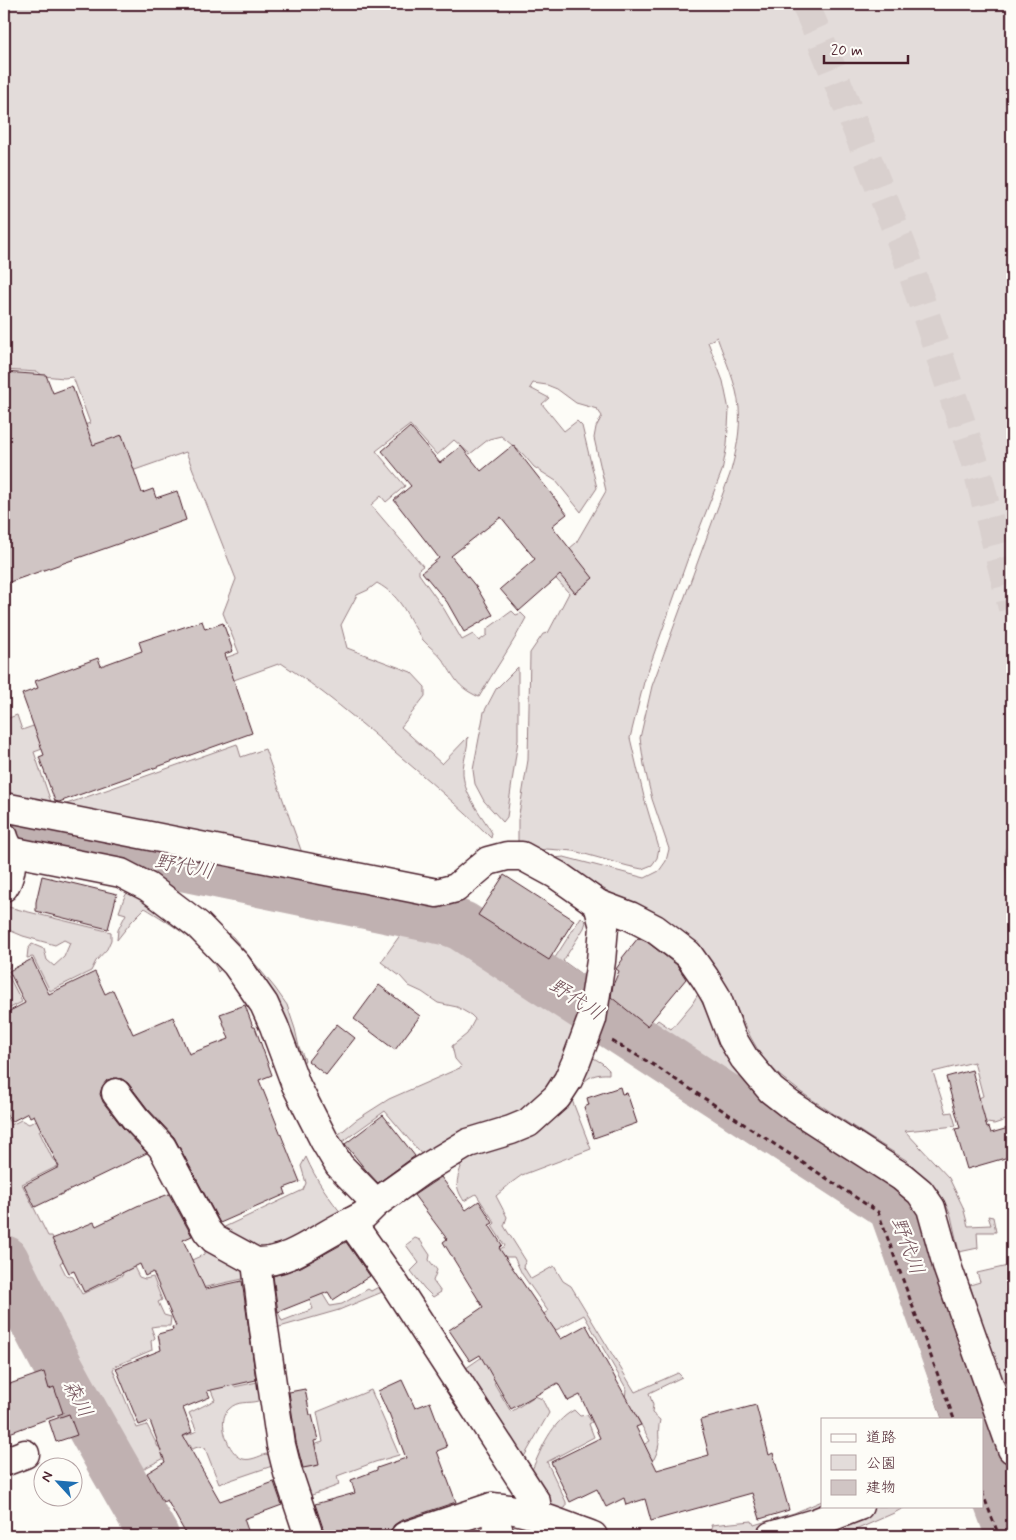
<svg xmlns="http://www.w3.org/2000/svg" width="1016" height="1540" viewBox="0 0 1016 1540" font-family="Mynerve,'Klee One',sans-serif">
<rect width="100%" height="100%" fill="#fdfcf7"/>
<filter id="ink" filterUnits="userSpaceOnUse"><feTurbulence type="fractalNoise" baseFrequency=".02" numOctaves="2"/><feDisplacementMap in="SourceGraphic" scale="10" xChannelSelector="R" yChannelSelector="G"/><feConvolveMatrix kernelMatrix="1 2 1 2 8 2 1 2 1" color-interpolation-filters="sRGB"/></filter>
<g filter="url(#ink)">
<!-- green -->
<g fill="#e3dcda" stroke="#967e82">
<path d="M4,4H1012V829L1005,852L1007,879L1012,895V1118L994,1124L987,1123L979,1112L977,1099L983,1096L974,1062L933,1072L946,1113L952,1112L956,1126L905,1131L949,1178L963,1207L968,1226L991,1225L988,1216L993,1217L996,1232H977L978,1248L959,1252L951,1216L944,1200L935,1187L906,1160L869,1137L802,1093L780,1076L762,1057L751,1038L724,983L713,968L660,921L553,860L554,858L564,857L645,878L659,871L666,861L669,849L652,799L644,765L640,738L652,686L730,474C736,453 741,430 739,408C737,384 725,360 717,337L708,342L723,381L729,410L727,445L722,471L688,558L644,682L630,738L645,801L659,848L657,858L652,865L642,869L628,866L574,851L546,849L543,850H537L521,844L518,841V820L528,760L530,653L543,634L548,633L569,593L546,568L576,543L606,491L594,438L596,427L602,416L597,409L576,403L557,389L547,385L533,383L530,388L549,398L542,404L564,431L577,421L582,426L597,488L581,512L556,481L534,467L523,454L501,436L489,439L470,454L454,440L437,455L410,425L376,451L405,486L386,502L381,496L371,505L423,566L419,569V574L444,609L462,640L473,634L479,641L487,635V629L512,611L516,615L521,613L526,618C512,646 494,670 479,697C455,686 456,678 442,659C437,652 429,647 423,640C406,617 404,598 377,583L368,590L357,595L341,625L347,648L411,672L425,687V696L401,727L442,764L468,737C468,748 464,758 463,769C462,794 481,813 492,833L491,838C460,807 428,780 395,752C358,720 321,689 281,663L34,752L52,805L13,796L4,789V713L6,719L17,715L22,730L239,653L223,613L236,579L186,452L4,516V454L90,423L73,377L64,378L43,376L38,372L4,370Z"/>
<polygon points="518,667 518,740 507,817 503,822 484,801 475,784 473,770 484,712 496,689"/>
<polygon points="237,744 241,757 265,749 302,853 58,807"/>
<polygon points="13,821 121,841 119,848 13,828"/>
<polygon points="133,844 463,902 474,909 472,913 551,964 581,917 586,922 584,928 563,961 591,981 589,1003 459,917 131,851"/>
<polygon points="158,867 454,927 586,1013 585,1018 538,1107 428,1162 385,1111 338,1145 333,1139 356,1120 389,1099 462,1067 455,1059 452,1046 467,1034 475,1019 471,1015 457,1007 438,1003 422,992 409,986 400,976 381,962 408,924 181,883 178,892 199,911 233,937 275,988 287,1005 295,1029 299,1047 305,1060 301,1066 155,876"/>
<path d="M131,886L227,962L218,972C209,947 168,922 145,908L132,921L117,940L118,930L126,914L119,912L124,898Z"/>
<polygon points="4,906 111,932 111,940 107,949 96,961 91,971 50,991 33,957 27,958 28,949 32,944 44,949 47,960 54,966 64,957 70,943 64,940 55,945 23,936 4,928"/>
<polygon points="4,951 8,956 10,966 6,971 22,1002 4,1011"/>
<polygon points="603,991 649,1029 658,1020 671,1029 692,1004 698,994 721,1042 899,1187 917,1208 986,1415 982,1419 976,1419 896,1203 600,1009"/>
<polygon points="598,1021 888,1210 963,1419 942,1419 900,1291 873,1221 636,1061 592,1037"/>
<path d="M592,1057L602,1063L609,1070V1074C586,1073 583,1083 572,1100L591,1149L522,1175L511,1183L496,1196L507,1217L504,1226L526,1261L523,1266L531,1279L554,1266L563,1281L571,1286L635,1392L678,1373L682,1377L649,1393L653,1405L652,1413L660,1420C656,1436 663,1442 654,1459L641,1463L636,1449L650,1441L638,1419L625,1401L626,1388L584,1315L519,1350L517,1369L494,1383L511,1412L535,1396L542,1399L549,1413L525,1455L519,1463L459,1373L548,1311L522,1274L514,1257H506L497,1251L505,1246L492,1226L495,1223L476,1194L464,1201C455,1187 456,1182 461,1167L456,1157L486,1143Z"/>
<path d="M76,1112L39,1131L53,1160H62L64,1163L22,1184L48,1236H52L65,1260L60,1263L66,1275L73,1277L82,1294L123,1275L115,1256L124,1247L139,1277L145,1279L153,1277L162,1300L158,1302L164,1315L171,1317L170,1326H158L151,1327L155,1338L151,1341L152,1350L115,1366L113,1370L137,1428L147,1425L158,1447L197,1431L189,1413L215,1400L207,1381L231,1376L234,1387L267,1380L268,1394C265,1396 262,1400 258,1401C247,1404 238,1400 229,1409C216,1420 228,1454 243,1459C251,1461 259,1456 266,1454L276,1458L278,1464L219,1484L205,1448L198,1447L192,1449L190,1445L141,1470L146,1484L176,1536H161L101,1431L24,1288L4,1246V1117L6,1116L11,1125L21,1120L29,1124L39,1119Z"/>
<path d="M306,1157C316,1180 329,1198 345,1218L267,1258L214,1232L303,1190L306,1183L301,1166Z"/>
<polygon points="415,1238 420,1240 430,1255 429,1260 437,1270 433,1281 441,1292 433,1297 424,1288 411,1271 419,1263 406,1245"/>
<polygon points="208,1248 252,1263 247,1278 197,1289 185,1263 203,1255"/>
<polygon points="4,1264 55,1366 50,1368 45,1365 4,1280"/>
<polygon points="1012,1265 1012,1417 970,1285 980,1282 977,1273"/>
<polygon points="314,1280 330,1306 342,1304 368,1289 371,1291 388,1282 392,1288 339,1310 269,1330 268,1290 282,1321 313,1309 303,1283"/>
<polygon points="371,1390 399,1455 375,1462 337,1476 339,1485 304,1498 292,1451 323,1442 317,1412"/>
<path d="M574,1410L580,1416L587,1415L592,1422L589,1424L594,1437L547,1462L566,1502V1507L558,1513L537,1488L532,1470C542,1447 551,1423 574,1410Z"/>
<polygon points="994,1433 1012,1484 1012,1519 984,1440"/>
<polygon points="92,1434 150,1536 142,1536 84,1436"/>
<polygon points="982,1472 1006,1536 995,1536 982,1504"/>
<polygon points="822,1501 822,1506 764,1529 714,1535 711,1525 752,1521 754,1525 794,1513"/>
<polygon points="876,1506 907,1506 894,1513 842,1536 799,1536 848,1519"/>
<polygon points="506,1513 563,1536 506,1536"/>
</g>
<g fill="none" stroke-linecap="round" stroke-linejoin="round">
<!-- river -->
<g stroke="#c0b1b1" stroke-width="50">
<polyline points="4,833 133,856 449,921 462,926 893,1207 969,1419"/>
<path d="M4,1260C49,1354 101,1445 154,1536"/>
<polyline points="982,1457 1011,1536"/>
</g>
</g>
<!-- building -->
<g fill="#d0c5c4" stroke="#4a1f2b">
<polygon points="4,372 46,375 53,393 72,386 93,445 122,435 142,493 153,489 156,498 177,491 186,520 4,584"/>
<polygon points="410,427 440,463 461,446 481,471 513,445 567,514 552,526 593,578 575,593 560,575 519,611 500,589 535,559 501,517 451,556 477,588 493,615 464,632 447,602 422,572 439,558 394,500 411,486 382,451"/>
<polygon points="202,621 205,629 223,623 233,651 225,654 252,733 59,802 55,801 39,757 44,755 22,694 38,688 35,681 98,658 101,666 142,651 139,642"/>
<polygon points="504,875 574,920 549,960 478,915"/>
<polygon points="42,876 117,894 108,929 36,911 36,902"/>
<polygon points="638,938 647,942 677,965 686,979 647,1026 611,997 613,985 619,971 616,969 623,959 622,958"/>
<polygon points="32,959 49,994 95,972 105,994 113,990 133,1034 173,1017 189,1054 229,1039 220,1014 245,1005 253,1027 255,1027 272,1075 259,1080 300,1182 284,1188 286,1194 220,1223 174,1137 147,1108 128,1083 122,1079 115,1078 107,1080 102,1087 100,1094 103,1102 123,1128 147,1153 35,1207 24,1185 59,1167 34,1115 30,1117 28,1113 11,1122 4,1109 4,1014 25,1003 9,971"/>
<polygon points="379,985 420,1016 395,1050 354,1019"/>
<polygon points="337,1024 355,1038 326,1075 308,1061"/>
<polygon points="972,1070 987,1128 989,1127 991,1133 1012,1127 1012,1156 967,1169 955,1129 960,1128 946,1077"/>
<polygon points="620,1087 622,1094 627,1093 637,1123 594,1138 584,1107 589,1105 587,1098"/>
<polygon points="383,1115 415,1156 378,1183 365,1169 345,1144"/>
<polygon points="441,1177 466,1210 479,1201 493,1223 489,1225 502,1245 499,1248 561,1339 586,1325 641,1425 636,1427 657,1470 709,1455 700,1420 756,1405 769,1455 773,1453 789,1510 760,1519 752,1493 651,1521 645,1499 626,1505 624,1498 606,1507 597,1489 570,1502 551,1462 600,1438 580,1395 568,1401 558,1383 511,1409 480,1355 470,1361 449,1330 483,1307 443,1242 447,1239 414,1195"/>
<polygon points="169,1194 192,1236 183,1240 205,1289 242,1281 256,1380 207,1391 210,1397 183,1408 192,1432 183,1436 220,1501 274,1482 282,1505 244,1519 250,1536 187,1536 167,1500 163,1502 147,1473 165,1462 150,1421 139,1425 116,1368 161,1350 158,1334 173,1330 172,1327 176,1326 153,1272 145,1276 140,1264 84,1292 74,1271 69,1273 52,1239 94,1222 96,1226 137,1206"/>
<polygon points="346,1242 370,1276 333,1300 328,1292 278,1312 273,1276 301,1267"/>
<polygon points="44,1372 49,1389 54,1387 63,1413 4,1435 4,1386"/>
<polygon points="402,1380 415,1408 430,1402 447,1447 437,1451 456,1502 400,1521 394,1525 390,1532 377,1536 324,1536 324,1531 315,1504 355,1493 351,1480 377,1470 377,1468 406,1458 389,1413 388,1413 378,1391"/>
<polygon points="305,1389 310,1415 312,1415 318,1440 314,1441 319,1465 303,1468 296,1442 289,1392"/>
<polygon points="69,1414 77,1435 56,1442 49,1421"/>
</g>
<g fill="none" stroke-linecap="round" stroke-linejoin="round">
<!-- highway-tunnel -->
<polyline stroke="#d9d0ce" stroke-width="28" stroke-dasharray="28 14" stroke-linecap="butt" points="805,4 822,43 906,255 976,466 1012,608"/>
<!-- minor casing -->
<g stroke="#4a1f2b" stroke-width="31">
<g id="minor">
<polyline points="4,807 437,893 456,888 488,861 507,856 522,856 557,875 598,904 630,916 655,929 688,954 705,978 716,996 732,1038 744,1058 771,1090 789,1104 902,1177 920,1192 931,1208 948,1269 1012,1449"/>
<path d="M4,837C5,842 9,847 10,852C13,863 10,878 4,887"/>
<polyline points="10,851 121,873 148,887 198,925 236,964 264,1004 274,1026 296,1085 324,1140 339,1165 376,1203 364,1215 351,1222 392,1280 536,1502 537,1516"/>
<polyline points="116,1093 135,1118 162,1147 207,1231 214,1239 256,1262"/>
<polyline points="376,1203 421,1171 468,1143 511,1130 528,1123 557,1097 568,1080 576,1062 592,1019 601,961 604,927 598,904"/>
<polyline points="4,1462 25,1454"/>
<polyline points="492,1507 500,1536"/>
<path d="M309,1536L288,1473L281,1445L264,1329L256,1262C292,1263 320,1235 351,1222"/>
<path d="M405,1536L492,1507C527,1509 560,1524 593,1536"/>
<polyline points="771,1536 815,1523 859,1506"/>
</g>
</g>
<!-- path -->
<g stroke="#4a1f2b" stroke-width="3" stroke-dasharray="5 4" stroke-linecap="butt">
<polyline points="612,1041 652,1064 878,1212 954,1419"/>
<polyline points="982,1492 999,1536"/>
</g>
<!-- minor -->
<use href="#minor" stroke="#fdfcf7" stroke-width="28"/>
</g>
</g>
<g text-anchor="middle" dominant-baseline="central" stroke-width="4.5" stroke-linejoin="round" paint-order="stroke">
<!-- water labels -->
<g font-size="20" font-style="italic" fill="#73525a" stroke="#fdfcf7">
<text transform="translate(184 867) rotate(11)">野代川</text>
<text transform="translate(576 1000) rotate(33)">野代川</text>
<text transform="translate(907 1246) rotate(70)">野代川</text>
<text transform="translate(77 1399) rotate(62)">森川</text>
</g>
</g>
<!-- margin -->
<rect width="1016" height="1540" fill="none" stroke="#fdfcf7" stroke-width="20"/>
<rect x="10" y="10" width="996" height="1520" fill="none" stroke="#4a1f2b" stroke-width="2" filter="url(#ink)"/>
<!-- legend -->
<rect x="821" y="1418" width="162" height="90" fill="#fdfcf7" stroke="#b5a4a5"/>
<rect x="831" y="1434" width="25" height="8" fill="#fdfcf7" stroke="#b5a4a5"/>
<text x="866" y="1442" font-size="15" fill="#4a1f2b">道路</text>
<rect x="831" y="1455" width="25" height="15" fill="#e3dcda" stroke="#b5a4a5"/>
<text x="866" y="1468" font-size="15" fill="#4a1f2b">公園</text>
<rect x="831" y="1480" width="25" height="15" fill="#d0c5c4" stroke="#b5a4a5"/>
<text x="866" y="1492" font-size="15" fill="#4a1f2b">建物</text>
<!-- north arrow -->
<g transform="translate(58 1482) rotate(296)"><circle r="24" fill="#fdfcf7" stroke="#b5a4a5"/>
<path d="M0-4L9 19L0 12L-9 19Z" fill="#1f6fb2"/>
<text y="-8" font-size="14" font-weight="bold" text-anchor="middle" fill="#4a1f2b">N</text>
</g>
<!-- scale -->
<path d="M824 55v8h84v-8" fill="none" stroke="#4a1f2b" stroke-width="2.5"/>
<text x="831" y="55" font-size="15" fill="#4a1f2b" stroke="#fdfcf7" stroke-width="4" paint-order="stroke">20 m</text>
</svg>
